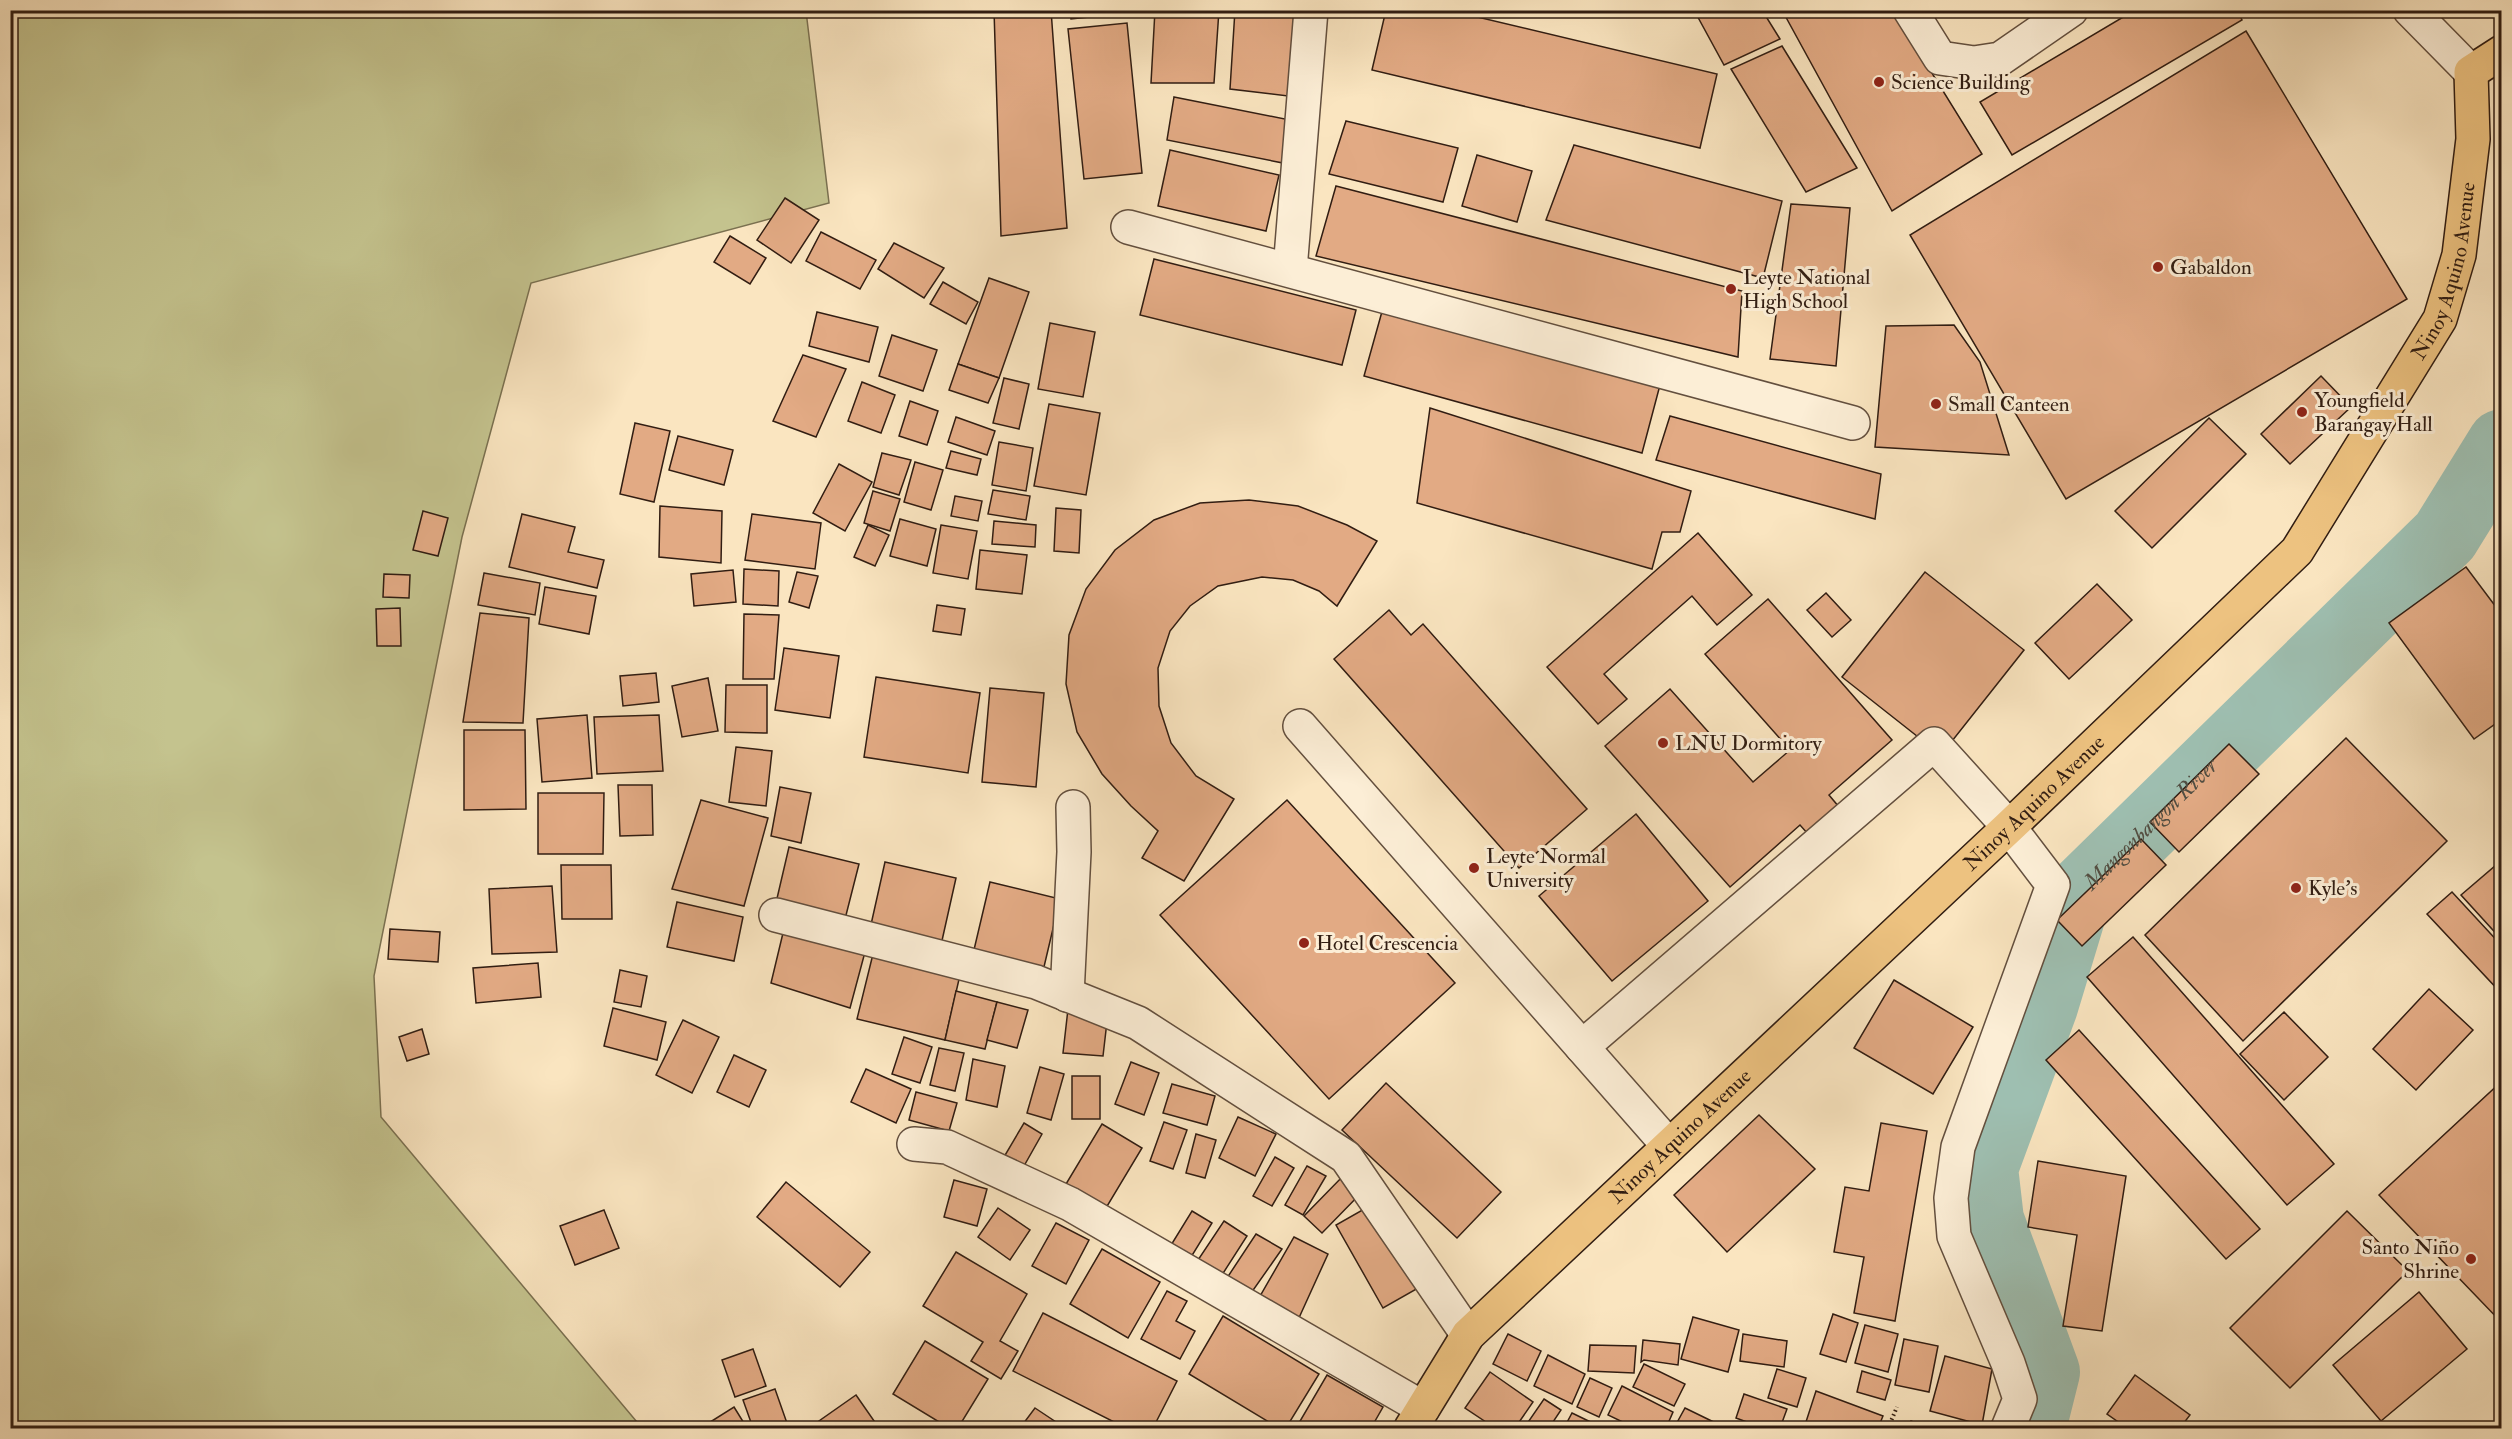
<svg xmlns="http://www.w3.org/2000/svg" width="2512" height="1439" viewBox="0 0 2512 1439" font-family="'IM FELL Double Pica',serif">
<rect width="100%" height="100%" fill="#fae5c0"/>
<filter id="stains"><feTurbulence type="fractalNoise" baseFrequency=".00333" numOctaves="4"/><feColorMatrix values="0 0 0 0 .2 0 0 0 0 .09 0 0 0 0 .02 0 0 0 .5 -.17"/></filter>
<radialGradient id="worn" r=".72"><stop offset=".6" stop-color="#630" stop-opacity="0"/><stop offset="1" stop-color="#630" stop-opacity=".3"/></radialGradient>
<!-- green -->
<polygon fill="#c4c38e" stroke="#7a7050" stroke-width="1.5" points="10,11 806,11 829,203 531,283 462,537 374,976 381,1117 642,1428 11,1428"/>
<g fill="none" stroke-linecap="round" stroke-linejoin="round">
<!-- river -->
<path stroke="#9ebfb1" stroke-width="70" id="s1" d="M2031,1428L2045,1372L1989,1220L1983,1168L2043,1006L2076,897L2445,536L2502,444"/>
</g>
<!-- building -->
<g fill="#e2aa84" stroke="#311d12" stroke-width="1.5">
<polygon points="994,10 1051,10 1067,228 1001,236"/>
<polygon points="1070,10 1135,10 1136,12 1071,19"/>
<polygon points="1155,10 1219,10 1214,83 1151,83"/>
<polygon points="1235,10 1305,10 1296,97 1230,89"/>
<polygon points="1386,10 1448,10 1717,74 1700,148 1372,70"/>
<polygon points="1694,10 1762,10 1780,39 1724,65"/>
<polygon points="1782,10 1893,10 1982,154 1892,211"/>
<polygon points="2135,10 2237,10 2242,20 2012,155 1980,102"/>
<polygon points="1127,23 1142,173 1084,179 1068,29"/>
<polygon points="2246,31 2407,299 2066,499 1910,235"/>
<polygon points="1782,46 1857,168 1806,192 1731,69"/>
<polygon points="1174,97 1290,120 1283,163 1167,140"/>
<polygon points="1346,121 1458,148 1443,202 1329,174"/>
<polygon points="1574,145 1782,201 1763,278 1546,220"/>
<polygon points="1170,150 1279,175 1266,231 1158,206"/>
<polygon points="1477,155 1532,171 1517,222 1462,206"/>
<polygon points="1336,186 1742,291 1738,357 1316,256"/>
<polygon points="785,198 819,220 791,263 757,240"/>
<polygon points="1791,204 1850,208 1836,366 1770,359"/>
<polygon points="821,232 876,260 860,289 806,261"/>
<polygon points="730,236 766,258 750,284 714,262"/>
<polygon points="894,243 944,268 924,298 878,269"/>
<polygon points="1154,259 1356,310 1342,365 1140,315"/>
<polygon points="989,278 1029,292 999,378 958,364"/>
<polygon points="943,282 978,302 966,324 930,304"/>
<polygon points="1383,308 1660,385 1642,453 1364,376"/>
<polygon points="817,312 878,327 869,362 809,346"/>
<polygon points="1050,323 1095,332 1083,397 1038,389"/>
<polygon points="1954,325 1980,362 2009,455 1875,447 1886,326"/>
<polygon points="892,335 937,350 923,391 879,376"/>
<polygon points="803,355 846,369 816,437 773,421"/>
<polygon points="958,364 999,378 988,403 949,390"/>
<polygon points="2321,376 2351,407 2290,464 2261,434"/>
<polygon points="1004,378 1029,384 1019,429 993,423"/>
<polygon points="862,382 895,395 881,433 848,421"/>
<polygon points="910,401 938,411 927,445 899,436"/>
<polygon points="1049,404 1100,413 1086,495 1034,486"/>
<polygon points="1430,408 1691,491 1680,532 1662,532 1652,569 1417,503"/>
<polygon points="1670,416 1881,474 1875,519 1656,460"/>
<polygon points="956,417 995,431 987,455 948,442"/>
<polygon points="2209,418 2246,454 2152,548 2115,511"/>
<polygon points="635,423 670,431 654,502 620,494"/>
<polygon points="678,436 733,450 724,485 669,470"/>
<polygon points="999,442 1033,448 1026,491 992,485"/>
<polygon points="951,451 981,459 977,475 946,468"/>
<polygon points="882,453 911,460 899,495 873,487"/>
<polygon points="915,462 943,470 931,510 904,502"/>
<polygon points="839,464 872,482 845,531 813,513"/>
<polygon points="993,490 1030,496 1026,520 988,514"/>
<polygon points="873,491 900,499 890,531 864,523"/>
<polygon points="955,496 982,501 978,521 951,516"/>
<polygon points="1249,500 1298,506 1347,525 1377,541 1337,606 1319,591 1293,580 1262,577 1218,586 1190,606 1170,631 1158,668 1159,706 1171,743 1196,776 1234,799 1184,881 1142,858 1158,831 1131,806 1102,774 1077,732 1066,684 1069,635 1086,589 1115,550 1154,520 1200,503"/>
<polygon points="660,506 722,511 721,563 659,557"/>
<polygon points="1056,508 1081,510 1079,553 1054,551"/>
<polygon points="423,511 448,518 438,556 413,550"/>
<polygon points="522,514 575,527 568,552 604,560 597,588 509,567"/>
<polygon points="752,514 821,523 815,569 745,560"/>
<polygon points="900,519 936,529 927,566 890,556"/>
<polygon points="994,521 1036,525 1035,547 992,544"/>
<polygon points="868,525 889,535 875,566 854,557"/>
<polygon points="941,525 977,531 968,579 933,573"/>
<polygon points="1698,533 1752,595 1717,625 1692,596 1604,674 1627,699 1598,724 1547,667"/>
<polygon points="980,550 1027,555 1022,594 976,589"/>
<polygon points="2466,567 2502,615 2502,719 2474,739 2389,623"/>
<polygon points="744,569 779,571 778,606 743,604"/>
<polygon points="733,570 736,602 694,606 691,574"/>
<polygon points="797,572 818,576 809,608 789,602"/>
<polygon points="1925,572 2024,650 1941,755 1842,677"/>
<polygon points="484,573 540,583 535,615 478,605"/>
<polygon points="384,574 410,575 409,598 383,597"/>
<polygon points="2097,584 2132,620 2069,679 2035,643"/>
<polygon points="545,587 596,596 589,634 539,624"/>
<polygon points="1826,593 1851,620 1832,637 1807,610"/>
<polygon points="1768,599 1892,740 1829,795 1839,807 1808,834 1800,825 1730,887 1605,746 1670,689 1753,782 1790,750 1705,654"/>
<polygon points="937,605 965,609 961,635 933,631"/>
<polygon points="400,608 401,646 377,646 376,609"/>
<polygon points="1389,610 1411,635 1423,624 1587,809 1519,868 1334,659"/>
<polygon points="480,613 529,618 523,723 463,722"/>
<polygon points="744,614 779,615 774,679 743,679"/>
<polygon points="784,648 839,656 830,718 775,710"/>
<polygon points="656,673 659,702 623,706 620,676"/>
<polygon points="876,677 980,693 968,773 864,757"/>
<polygon points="708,678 718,731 682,737 672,686"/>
<polygon points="726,685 767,685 767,733 725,732"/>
<polygon points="990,688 1044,693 1036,787 982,782"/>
<polygon points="587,715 592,778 542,782 537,719"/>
<polygon points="659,715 663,771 597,774 594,717"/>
<polygon points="2502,721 2502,738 2494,725"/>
<polygon points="464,730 525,730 526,809 464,810"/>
<polygon points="2346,738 2447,841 2243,1041 2145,935"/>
<polygon points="2229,744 2259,774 2179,852 2150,822"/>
<polygon points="736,747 772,751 766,806 729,802"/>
<polygon points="618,785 652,785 653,835 620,836"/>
<polygon points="780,787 811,793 801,843 771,836"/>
<polygon points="538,793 604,793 603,854 538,854"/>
<polygon points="701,800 768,818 744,906 672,889"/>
<polygon points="1287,800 1455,983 1329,1099 1160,915"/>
<polygon points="1636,814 1708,901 1612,981 1539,896"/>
<polygon points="2141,839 2166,865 2082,946 2057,920"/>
<polygon points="789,847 859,864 844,923 775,907"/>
<polygon points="2502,860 2502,940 2461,895"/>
<polygon points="885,862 956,878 941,945 870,929"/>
<polygon points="561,865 611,865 612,919 562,919"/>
<polygon points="990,882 1060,899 1043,971 973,954"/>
<polygon points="552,886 557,952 492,954 489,889"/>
<polygon points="2452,892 2502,946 2502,994 2427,914"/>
<polygon points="677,902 743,917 734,961 667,947"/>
<polygon points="390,929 440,932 438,962 388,959"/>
<polygon points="783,933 865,952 850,1008 771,983"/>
<polygon points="2133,937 2334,1164 2287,1205 2087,977"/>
<polygon points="873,954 960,975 945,1040 857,1019"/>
<polygon points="538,963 541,997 476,1003 473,968"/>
<polygon points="620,970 647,976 641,1007 614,1002"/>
<polygon points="1894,980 1973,1027 1933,1094 1854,1048"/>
<polygon points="2429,989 2473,1030 2416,1090 2373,1049"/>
<polygon points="956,991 997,1002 985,1049 945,1040"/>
<polygon points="997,1002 1028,1010 1017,1048 987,1040"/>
<polygon points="613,1008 666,1022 657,1060 604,1046"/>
<polygon points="1068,1009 1108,1013 1103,1056 1063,1053"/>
<polygon points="2284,1012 2328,1057 2284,1100 2240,1054"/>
<polygon points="683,1020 719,1037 692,1093 656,1075"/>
<polygon points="422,1029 429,1054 407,1061 399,1037"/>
<polygon points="2079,1030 2260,1229 2226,1259 2046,1060"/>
<polygon points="904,1037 932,1047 920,1083 892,1074"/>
<polygon points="939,1048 964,1053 955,1091 930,1085"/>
<polygon points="734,1055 766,1070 749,1107 717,1092"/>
<polygon points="973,1059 1005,1066 997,1107 966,1100"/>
<polygon points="1131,1062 1159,1073 1144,1115 1115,1104"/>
<polygon points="1040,1067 1064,1074 1051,1120 1027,1113"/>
<polygon points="866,1069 911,1089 896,1123 851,1102"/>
<rect x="1072" y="1076" width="28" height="43"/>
<polygon points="2502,1081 2502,1323 2379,1195"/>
<polygon points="1386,1083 1501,1192 1457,1238 1342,1130"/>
<polygon points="1172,1084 1215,1096 1207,1125 1163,1113"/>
<polygon points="916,1092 957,1103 949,1131 909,1120"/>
<polygon points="1759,1115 1815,1169 1727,1252 1674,1195"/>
<polygon points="1238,1117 1276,1134 1255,1176 1219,1158"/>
<polygon points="1164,1122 1187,1130 1173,1169 1150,1161"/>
<polygon points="1024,1123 1042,1134 1020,1173 1001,1162"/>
<polygon points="1881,1123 1927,1131 1895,1321 1854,1313 1864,1257 1834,1252 1845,1187 1869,1191"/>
<polygon points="1102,1124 1142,1148 1106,1208 1066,1184"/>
<polygon points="1196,1134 1216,1140 1205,1178 1186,1173"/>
<polygon points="1275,1157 1294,1168 1272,1206 1253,1196"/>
<polygon points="2038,1161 2126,1176 2102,1331 2063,1326 2077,1235 2028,1227"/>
<polygon points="1307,1166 1326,1176 1303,1215 1285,1205"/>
<polygon points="1345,1174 1363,1191 1322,1233 1304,1216"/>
<polygon points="954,1180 987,1189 977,1226 944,1217"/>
<polygon points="786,1182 870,1252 840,1287 757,1217"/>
<polygon points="1373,1204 1420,1287 1383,1308 1336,1225"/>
<polygon points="998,1208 1030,1230 1010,1260 978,1237"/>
<polygon points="604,1210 619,1248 575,1265 560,1226"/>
<polygon points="1192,1211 1212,1223 1188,1262 1168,1250"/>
<polygon points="2347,1211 2408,1271 2290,1388 2230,1328"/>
<polygon points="1224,1221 1247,1236 1220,1278 1196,1263"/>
<polygon points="1056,1223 1089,1240 1066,1284 1032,1266"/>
<polygon points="1256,1234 1282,1249 1249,1296 1225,1281"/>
<polygon points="1294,1237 1328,1254 1298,1320 1259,1298"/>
<polygon points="1102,1249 1160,1282 1128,1338 1070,1304"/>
<polygon points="956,1252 1027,1294 1000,1341 1018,1351 1001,1379 971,1361 983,1342 923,1306"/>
<polygon points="1167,1291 1187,1301 1176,1321 1195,1331 1180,1359 1141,1339"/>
<polygon points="2419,1292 2467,1349 2381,1421 2333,1365"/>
<polygon points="1043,1313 1177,1381 1153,1428 1126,1428 1013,1371"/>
<polygon points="1833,1314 1858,1323 1846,1362 1820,1354"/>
<polygon points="1223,1316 1319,1374 1286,1428 1279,1428 1189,1374"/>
<polygon points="1693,1317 1739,1330 1728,1372 1681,1359"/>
<polygon points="1865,1325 1898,1334 1888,1372 1855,1363"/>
<polygon points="1508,1334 1541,1351 1527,1381 1493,1364"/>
<polygon points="1743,1334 1787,1341 1784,1367 1740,1361"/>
<polygon points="1904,1339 1938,1346 1929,1392 1895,1385"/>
<polygon points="1643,1340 1680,1344 1678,1365 1644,1360 1641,1362"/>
<polygon points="925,1341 988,1379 958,1428 949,1428 893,1394"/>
<polygon points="1590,1345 1636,1346 1634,1373 1588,1371"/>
<polygon points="753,1349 766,1386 735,1397 722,1360"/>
<polygon points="1548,1355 1585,1374 1572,1404 1534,1386"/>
<polygon points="1945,1356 1992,1369 1982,1425 1930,1411"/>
<polygon points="1644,1364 1685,1384 1674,1406 1633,1387"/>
<polygon points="1777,1369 1806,1378 1797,1407 1768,1398"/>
<polygon points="1862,1371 1891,1380 1885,1400 1857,1392"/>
<polygon points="1490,1372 1533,1402 1515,1428 1495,1428 1465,1408"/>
<polygon points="1327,1375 1383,1407 1371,1428 1296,1428"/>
<polygon points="2135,1375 2190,1415 2180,1428 2127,1428 2107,1414"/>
<polygon points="1590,1378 1612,1388 1599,1417 1577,1407"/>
<polygon points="1622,1386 1673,1412 1666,1428 1635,1428 1608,1415"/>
<polygon points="775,1389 788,1426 753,1428 743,1400"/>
<polygon points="1816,1391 1883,1416 1878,1428 1804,1428"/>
<polygon points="1744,1394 1787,1409 1780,1428 1763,1428 1736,1418"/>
<polygon points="856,1395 879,1428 809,1428"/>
<polygon points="1544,1399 1561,1410 1549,1428 1524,1428"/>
<polygon points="734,1407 747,1428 710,1428 707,1424"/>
<polygon points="1035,1408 1065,1428 1020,1428"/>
<polygon points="1685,1408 1726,1428 1674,1428"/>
<polygon points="1572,1413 1603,1428 1564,1428"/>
<polygon points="1911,1421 1928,1428 1908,1428"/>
</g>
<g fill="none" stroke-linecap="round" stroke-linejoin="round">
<!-- minor casing -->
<g stroke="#634f3e" stroke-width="36">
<g id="minor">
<polyline points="1910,10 1940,58 1974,63 2000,59 2071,10"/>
<polyline points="2410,10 2471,72"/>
<polyline points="1128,227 1853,423"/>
<polyline points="1290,270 1311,10"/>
<polyline points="1300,726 1669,1146"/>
<polyline points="776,915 1036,982 1138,1023 1346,1157 1468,1335"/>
<polyline points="1067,995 1074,852 1073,807"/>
<polyline points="1582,1047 1934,744 2009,827 2053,885 1958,1147 1951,1198 1954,1236 2008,1363 2020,1399 2008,1428"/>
<polyline points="914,1144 947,1147 1070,1204 1423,1408"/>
</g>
</g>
<!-- major casing -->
<g stroke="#311d12" stroke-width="36">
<g id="major">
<path id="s2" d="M1411,1428L1468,1335L2009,827L2297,551L2440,319L2459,255L2473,139L2471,72L2502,52"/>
</g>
</g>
<!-- path -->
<polyline stroke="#311d12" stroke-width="4" stroke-dasharray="1.5 3" stroke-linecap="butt" points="1888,1428 1897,1407"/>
<!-- minor -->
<use href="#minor" stroke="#fceed6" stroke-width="33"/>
<!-- major -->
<use href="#major" stroke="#edc280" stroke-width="33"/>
</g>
<!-- markers -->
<g fill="#8f2418" stroke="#fceed6" stroke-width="2">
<circle cx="1879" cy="82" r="6"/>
<circle cx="2158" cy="267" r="6"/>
<circle cx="1731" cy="289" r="6"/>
<circle cx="1936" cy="404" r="6"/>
<circle cx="2302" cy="412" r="6"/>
<circle cx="1663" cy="743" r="6"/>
<circle cx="1474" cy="868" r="6"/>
<circle cx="2296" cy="888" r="6"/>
<circle cx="1304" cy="943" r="6"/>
<circle cx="2471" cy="1259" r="6"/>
</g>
<g text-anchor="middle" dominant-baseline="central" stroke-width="6" stroke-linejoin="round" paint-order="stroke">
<!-- poi labels -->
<g font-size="21" fill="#311d12" stroke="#fceed6" text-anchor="start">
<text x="1891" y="82">Science Building</text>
<text x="2170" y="267">Gabaldon</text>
<text x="1743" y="277">Leyte National<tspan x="1743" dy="24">High School</tspan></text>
<text x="2314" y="400">Youngfield<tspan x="2314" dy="24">Barangay Hall</tspan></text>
<text x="1948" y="404">Small Canteen</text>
<text x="1675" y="743">LNU Dormitory</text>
<text x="1486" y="856">Leyte Normal<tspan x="1486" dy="24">University</tspan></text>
<text x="2308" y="888">Kyle's</text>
<text x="1316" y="943">Hotel Crescencia</text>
<text x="2459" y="1247" text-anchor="end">Santo Niño<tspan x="2459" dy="24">Shrine</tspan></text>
</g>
<!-- street labels -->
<g font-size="21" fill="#311d12" stroke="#fceed6">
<text stroke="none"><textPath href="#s2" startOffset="1570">Ninoy Aquino Avenue</textPath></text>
<text stroke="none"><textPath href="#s2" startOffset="886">Ninoy Aquino Avenue</textPath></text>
<text stroke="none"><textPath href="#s2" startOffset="400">Ninoy Aquino Avenue</textPath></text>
</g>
<!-- water labels -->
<g font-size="22" font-style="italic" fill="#524e42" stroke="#fceed6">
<text stroke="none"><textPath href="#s1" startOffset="663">Mangonbangon River</textPath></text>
</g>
</g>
<!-- margin -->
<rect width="2512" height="1439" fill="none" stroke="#fae5c0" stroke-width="36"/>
<rect x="12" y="12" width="2488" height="1415" fill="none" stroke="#311d12" stroke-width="3"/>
<rect x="18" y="18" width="2476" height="1403" fill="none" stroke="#311d12" stroke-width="1.5"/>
<rect width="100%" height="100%" filter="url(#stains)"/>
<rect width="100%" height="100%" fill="url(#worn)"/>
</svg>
